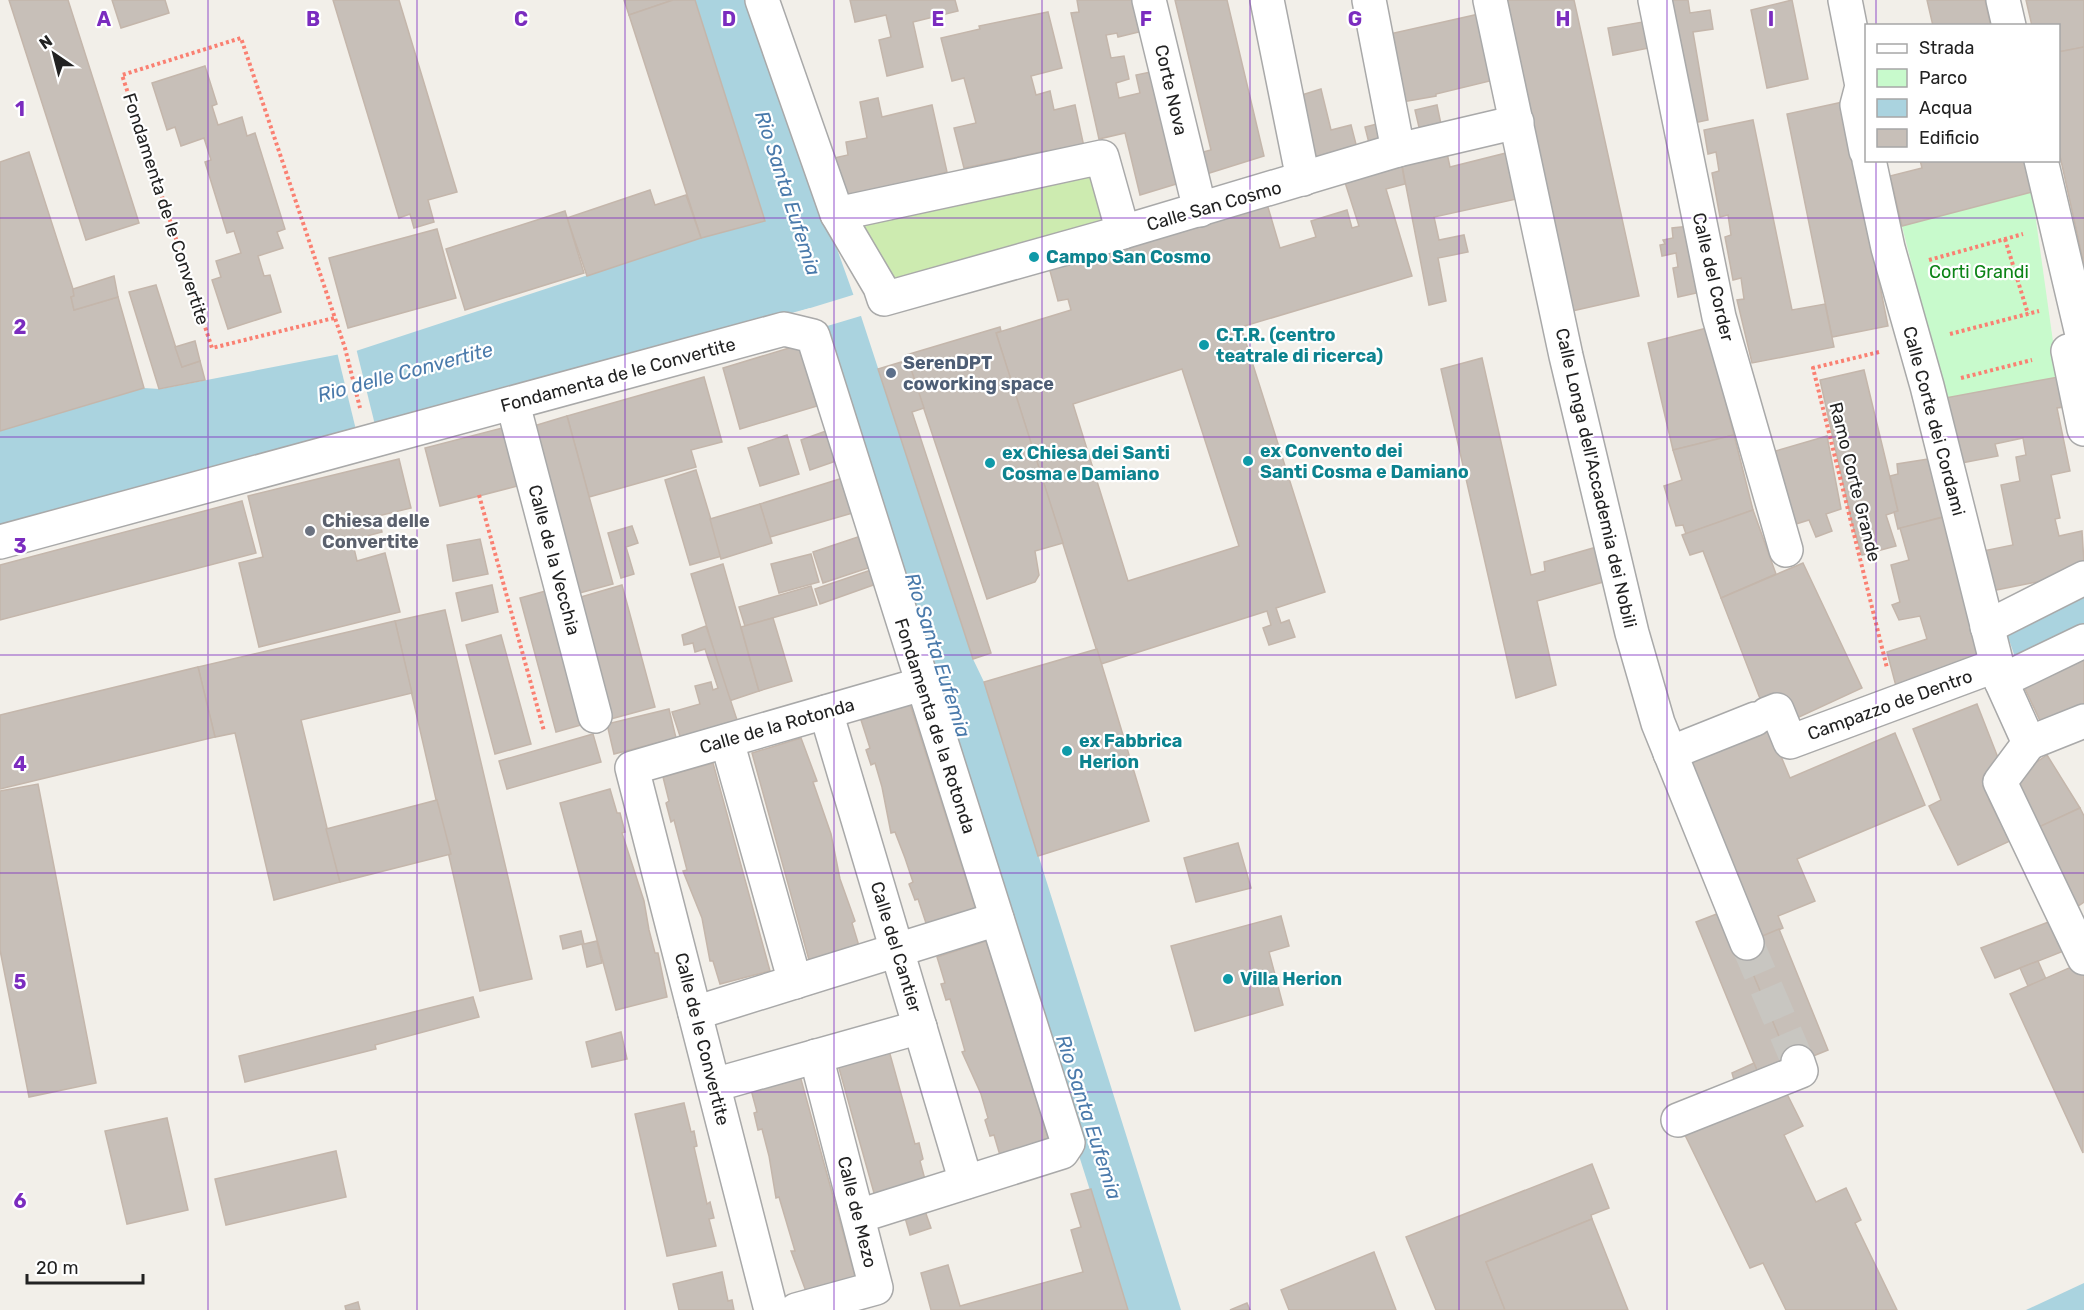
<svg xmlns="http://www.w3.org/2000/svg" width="2084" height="1310" viewBox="0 0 2084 1310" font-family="Rubik,sans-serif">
<rect width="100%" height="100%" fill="#f2efe9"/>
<!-- grass -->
<polygon fill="#cdebb0" points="1098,163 1113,221 891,283 853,218"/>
<!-- park -->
<polygon fill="#c8facc" points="2032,192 2058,377 1945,398 1902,226"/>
<!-- water -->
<g fill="#aad3df">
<polygon points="695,0 748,0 861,316 973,659 984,682 1181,1310 1128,1310 810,308 0,527 0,431 144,388 160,389 356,351 701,238 765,221"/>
<polygon points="2084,596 2084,635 2018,666 2007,634"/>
<polygon points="2084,1283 2084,1310 2026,1310"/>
</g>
<!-- pier -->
<g fill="#f2efe9">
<polygon points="856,294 864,315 814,330 808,312 782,319 781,317"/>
<polygon points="356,348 376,429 357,434 337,352"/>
</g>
<!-- building -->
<g fill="#c7bfb8" stroke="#c4b6ab" stroke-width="1.5" fill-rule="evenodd">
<polygon points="9,0 68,0 139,223 86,240"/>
<polygon points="112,0 165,0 169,13 121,28"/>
<polygon points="333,0 399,0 457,192 428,200 434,222 414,228 410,214 399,218"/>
<polygon points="624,0 673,0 629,15"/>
<polygon points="673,0 695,0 765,221 701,238 629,15"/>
<polygon points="850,0 955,0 958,11 913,22 923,67 887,76 879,40 891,37 886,15 855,22"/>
<polygon points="1077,0 1140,0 1147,30 1118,37 1117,33 1106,35 1111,58 1124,56 1129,79 1116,83 1119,98 1140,93 1136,75 1156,71 1183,182 1140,195 1125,133 1099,139 1071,13 1079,12"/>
<polygon points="1175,0 1227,0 1264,156 1200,176 1195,154 1211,150"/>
<polygon points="1494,0 1574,0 1639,296 1563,313"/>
<polygon points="1663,0 1688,0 1690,13 1710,10 1713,29 1693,32 1708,120 1684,125"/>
<polygon points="1792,0 1808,79 1767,88 1751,10"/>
<polygon points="1927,0 1985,0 1991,26 1933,26"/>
<polygon points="2026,0 2084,0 2084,47 2058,52 2058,26 2032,26"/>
<polygon points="1048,12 1062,68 1031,76 1036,95 1050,91 1054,110 1075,105 1084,147 1048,155 1047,151 964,168 954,128 976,123 964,78 952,81 941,38 980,29 979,26"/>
<polygon points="1488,12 1502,78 1436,94 1436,96 1397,103 1385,35"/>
<polygon points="1654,20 1659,46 1613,55 1608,28"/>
<polygon points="2084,47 2084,265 2058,147 2058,52"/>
<polygon points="205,66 217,104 212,106 218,125 242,117 247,136 255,133 285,229 277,232 283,248 258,256 264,276 270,275 281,312 228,329 212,280 221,277 216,261 241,253 234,231 227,233 205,162 211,160 204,138 181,146 175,127 167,130 152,83"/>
<polygon points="1321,89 1331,130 1351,125 1359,156 1306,172 1292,98"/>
<polygon points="878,98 882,117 932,105 947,172 839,201 825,160 848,155 846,142 867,138 860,102"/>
<polygon points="1843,102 1888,326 1832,337 1787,114"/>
<polygon points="1437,105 1443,134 1422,140 1415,110"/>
<polygon points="1753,120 1792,310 1825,304 1834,347 1752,363 1737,300 1744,299 1741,278 1733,280 1725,237 1731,235 1728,215 1720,217 1712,173 1719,171 1716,152 1708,154 1704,130"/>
<polygon points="1381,123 1385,142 1370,147 1365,127"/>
<polygon points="1445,144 1450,167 1510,152 1521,198 1434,217 1439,240 1464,235 1468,252 1438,258 1446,301 1429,305 1400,155"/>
<polygon points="29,152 73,289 74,296 71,297 74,310 118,297 144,388 0,431 0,162"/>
<path d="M1400,155L1405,184L1386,189L1412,276L1241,327L1325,592L1276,608L1281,623L1289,620L1295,637L1269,645L1263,628L1271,625L1267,611L1101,664L996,333L1071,310L1068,299L1058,301L1049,267L1265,197L1280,248L1316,237L1311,221L1347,210L1352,228L1359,226L1342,173ZM1182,369L1239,546L1128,581L1073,404Z"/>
<polygon points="1920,160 2024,160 2032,192 1902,226 1890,176 1922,168"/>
<polygon points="650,190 655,205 686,195 701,238 587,276 567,218"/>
<polygon points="565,211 584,273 465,310 446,249"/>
<polygon points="1690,226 1701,292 1678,297 1673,268 1678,267 1676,253 1662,256 1660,245 1665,244 1663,240 1673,238 1672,228"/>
<polygon points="437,229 456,298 348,328 329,258"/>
<polygon points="114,276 118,297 74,310 71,297 74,296 73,289"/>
<polygon points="156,285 182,367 200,361 205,380 159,389 129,292"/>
<polygon points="1000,327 1001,331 996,333 1063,543 1035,551 1039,575 1035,582 987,599 906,355"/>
<polygon points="1707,328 1734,435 1673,450 1648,343"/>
<polygon points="195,341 200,361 182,367 175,347"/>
<polygon points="799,345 817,406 740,429 723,368"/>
<polygon points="1482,358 1531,575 1545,571 1544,562 1607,544 1614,579 1537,601 1556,685 1516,698 1441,369"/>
<polygon points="908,360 924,408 912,412 991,653 973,659 878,369"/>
<polygon points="1864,370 1898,511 1886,515 1896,546 1862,555 1852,523 1820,380"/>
<polygon points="704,377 722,442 691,450 696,467 589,497 567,416"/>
<polygon points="2058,377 2064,407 2057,408 2070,471 2051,475 2060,518 2055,519 2059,536 2082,531 2084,563 2047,580 1986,592 1978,552 2013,545 2001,485 2020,481 2016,457 2026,455 2023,438 1995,444 1998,456 1956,464 1945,398"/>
<polygon points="567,416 613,584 572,595 527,428"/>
<polygon points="510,426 525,484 440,506 425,448"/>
<polygon points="826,431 836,461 810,470 801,440"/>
<polygon points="787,435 799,474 760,486 748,448"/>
<polygon points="1734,435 1753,510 1686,534 1683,525 1676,526 1664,486 1682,480 1673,450"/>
<polygon points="1827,436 1841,509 1826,514 1832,531 1816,537 1809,520 1796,524 1772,452"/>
<polygon points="1934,458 1946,516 1898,529 1894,512 1898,511 1890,476 1898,474 1897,464"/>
<polygon points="399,459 411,508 378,516 382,532 352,540 357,561 385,553 400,612 259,647 239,563 263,557 248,496"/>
<polygon points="696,470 722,556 690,565 665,480"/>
<polygon points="846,477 856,512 770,537 760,504"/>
<polygon points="242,501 256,553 0,620 0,565"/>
<polygon points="760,504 772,543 721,559 710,519"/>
<polygon points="1753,510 1776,574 1721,598 1703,551 1690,555 1682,535"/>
<polygon points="1944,517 1980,659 1897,690 1887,652 1927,639 1920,616 1899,620 1892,605 1900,602 1891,565 1909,560 1900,528"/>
<polygon points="632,526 638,543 626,547 634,574 621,578 608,533"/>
<polygon points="864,535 874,566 823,583 813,552"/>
<polygon points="480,539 488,574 453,581 447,545"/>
<polygon points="811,554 819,582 779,593 771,564"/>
<polygon points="1803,563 1862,688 1797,718 1764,709 1721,598"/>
<polygon points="723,564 759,691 729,701 691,574"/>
<polygon points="874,569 879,583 820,604 815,589"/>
<polygon points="492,585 498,612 462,621 456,593"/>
<polygon points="622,585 655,707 607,720 574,599"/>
<polygon points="811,586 817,605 745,626 739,607"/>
<polygon points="553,589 588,723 556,732 520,598"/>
<polygon points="445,610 532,979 480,991 395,621"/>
<polygon points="773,618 792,681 759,691 741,627"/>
<polygon points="395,621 412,693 301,720 340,882 274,900 235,733 215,737 198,667"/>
<polygon points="706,626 738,723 681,739 672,712 700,704 695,686 711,682 713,690 718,688 705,649 695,652 693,643 684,645 682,635"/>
<polygon points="501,635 531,744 495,754 466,645"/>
<polygon points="2084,647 2084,708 2042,725 2020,678"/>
<polygon points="1097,649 1149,821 1038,856 984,682"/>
<polygon points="198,667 215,737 0,789 0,715"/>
<polygon points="910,704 976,910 927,926 918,899 915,900 909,884 913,882 905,858 895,832 891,833 882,787 875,763 871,765 866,750 870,748 861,720"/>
<polygon points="1977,704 2002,768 1996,796 1989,800 2010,841 1958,865 1929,806 1941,800 1913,729"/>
<polygon points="669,709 676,738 614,754 607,724"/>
<polygon points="1766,720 1790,778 1895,733 1925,805 1797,859 1815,901 1778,916 1783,928 1753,941 1676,758"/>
<polygon points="593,734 601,762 507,789 499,761"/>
<polygon points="801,738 817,781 813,782 831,834 840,879 855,921 852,923 859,946 809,960 752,753"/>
<polygon points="2047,755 2080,808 2039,827 2010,780"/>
<polygon points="713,763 770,971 720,984 713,961 710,961 702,918 683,871 687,870 674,820 671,822 666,803 669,801 663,777"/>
<polygon points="38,784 96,1083 29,1097 0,950 0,791"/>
<polygon points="610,789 617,813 620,813 625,832 622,833 644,901 649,930 655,953 658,953 667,997 616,1010 560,803"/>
<polygon points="437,800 451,854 340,882 326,829"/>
<polygon points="2080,808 2084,816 2084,902 2065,915 2026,833"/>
<polygon points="1238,843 1251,888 1196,902 1184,858"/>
<polygon points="1727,910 1791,1065 1760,1078 1696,922"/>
<polygon points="1281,916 1289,946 1269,952 1283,1005 1195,1031 1171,946"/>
<polygon points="2059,918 2079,945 1995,978 1981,948"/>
<polygon points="1779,929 1828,1050 1791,1065 1741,945"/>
<polygon points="581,931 584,944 597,941 602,963 587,967 582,944 563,949 560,936"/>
<polygon points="986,941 1051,1147 1002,1162 994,1135 990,1136 985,1120 988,1118 981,1094 962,1052 965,1051 950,999 946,1000 941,984 945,983 937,957"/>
<polygon points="2038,961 2046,979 2028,986 2020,968"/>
<polygon points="2078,964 2084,969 2083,1153 2010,994"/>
<polygon points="473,997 479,1017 375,1045 376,1049 245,1082 239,1056"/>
<polygon points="621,1032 627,1059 592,1067 586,1042"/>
<polygon points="888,1047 915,1144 919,1143 923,1159 920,1161 927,1187 876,1200 837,1061"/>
<polygon points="1754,1063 1760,1078 1736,1087 1732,1073"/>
<polygon points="799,1072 856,1280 807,1294 791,1251 795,1251 779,1197 776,1198 769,1156 762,1129 758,1130 754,1113 757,1112 750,1086"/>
<polygon points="1784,1088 1803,1126 1784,1135 1816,1202 1846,1188 1861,1220 1855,1223 1897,1310 1786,1310 1763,1263 1750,1268 1682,1129"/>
<polygon points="684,1103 691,1132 694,1131 697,1146 694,1147 707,1204 710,1202 714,1218 709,1219 716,1246 667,1256 635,1114"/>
<polygon points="167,1118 188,1210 127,1224 105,1131"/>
<polygon points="336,1151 346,1197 226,1225 215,1179"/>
<polygon points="1592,1164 1609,1208 1591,1215 1592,1219 1486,1262 1505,1310 1436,1310 1406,1237"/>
<polygon points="1091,1189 1128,1310 931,1310 921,1273 948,1265 960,1306 1083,1272 1071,1230 1081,1227 1071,1194"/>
<polygon points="925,1211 931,1228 910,1235 904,1214"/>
<polygon points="1592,1219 1628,1310 1505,1310 1486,1262"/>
<polygon points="1374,1252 1396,1310 1289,1310 1281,1290"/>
<polygon points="722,1272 728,1301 732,1300 734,1310 679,1310 673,1284"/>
<polygon points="358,1302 360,1310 346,1310 345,1306"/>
<polygon points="1247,1303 1250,1310 1230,1310"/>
</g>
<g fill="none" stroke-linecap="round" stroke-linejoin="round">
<!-- street-tunnel -->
<polyline stroke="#c8c6c1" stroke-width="33" stroke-dasharray="33 16" stroke-linecap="butt" points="1747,943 1798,1062"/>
<!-- street casing -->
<g stroke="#a9a9a9" stroke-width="36">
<g id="street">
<polyline points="762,0 837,214"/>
<polyline points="1149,0 1200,210"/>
<polyline points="1267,0 1303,179"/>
<polyline points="1369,0 1398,150"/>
<polyline points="1490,0 1566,356 1632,633 1658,723 1747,943"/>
<polyline points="1655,0 1719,317 1786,550"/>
<polyline points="1845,0 1862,86 1857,105 1866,151"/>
<polyline points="2003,0 2009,26"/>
<polygon points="1102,157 1123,232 884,299 880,287 837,214"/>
<polyline points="1869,160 1888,248 1927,386 2001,681 2029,743 2000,782 2084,958"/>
<polyline points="2041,160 2084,343"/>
<polyline points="1123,232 1398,150 1517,122"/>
<polyline points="2084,348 2068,351 2084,429"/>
<polyline points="513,404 595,716"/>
<polyline points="0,542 784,329 813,336 1068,1143 1062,1152 859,1216"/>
<polyline points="1987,627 2084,578"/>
<polyline points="2001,681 2084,641"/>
<polyline points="826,712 966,1182"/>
<polyline points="1767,714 1777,710 1790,742 1997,665"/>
<polyline points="727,741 795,982"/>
<polyline points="2029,743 2084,721"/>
<polyline points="1670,753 1755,719"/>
<polyline points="695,1013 997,919"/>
<polyline points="714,1085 920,1027"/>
<polyline points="1678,1120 1801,1071 1798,1062"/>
<polyline points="771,1310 632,768 922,684"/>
<polyline points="796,1310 876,1288 816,1056"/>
</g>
</g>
<!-- path -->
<g stroke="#fa8072" stroke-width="4" stroke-dasharray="3 3" stroke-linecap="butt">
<polyline points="2005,239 2028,314"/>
<polyline points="1929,260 2023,234"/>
<polyline points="334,318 212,348 122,75 241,38 345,348 360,408"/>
<polyline points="1950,334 2039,311"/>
<polyline points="1879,352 1813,368 1887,668"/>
<polyline points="1961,378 2032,360"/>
<polyline points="479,495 544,731"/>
</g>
<!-- street -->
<use href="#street" stroke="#fff" stroke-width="33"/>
</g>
<!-- grid -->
<path fill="none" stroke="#7b2cbf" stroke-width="1.5" stroke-opacity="0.55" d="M208,0V1310M417,0V1310M625,0V1310M834,0V1310M1042,0V1310M1250,0V1310M1459,0V1310M1667,0V1310M1876,0V26M1876,160V1310M0,218H2084M0,437H2084M0,655H2084M0,873H2084M0,1092H2084"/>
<!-- markers -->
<g fill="#0f9aa8" stroke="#fff" stroke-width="2">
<circle cx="1034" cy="257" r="6"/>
<circle cx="1204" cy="345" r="6"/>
<circle cx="1248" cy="461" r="6"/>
<circle cx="990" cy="463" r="6"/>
<circle cx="1067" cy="751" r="6"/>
<circle cx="1228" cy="979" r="6"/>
</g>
<circle fill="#5c6f8a" stroke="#fff" stroke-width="2" cx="891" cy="373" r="6"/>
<circle fill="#6b7280" stroke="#fff" stroke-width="2" cx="310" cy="531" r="6"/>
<g text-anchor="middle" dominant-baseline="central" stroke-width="4.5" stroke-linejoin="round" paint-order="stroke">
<!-- street labels -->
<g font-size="18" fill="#222" stroke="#fff">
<text transform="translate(1171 90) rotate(77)">Corte Nova</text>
<text transform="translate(1214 206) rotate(-16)">Calle San Cosmo</text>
<text transform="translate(166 209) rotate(72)">Fondamenta de le Convertite</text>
<text transform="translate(1713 277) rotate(77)">Calle del Corder</text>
<text transform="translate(618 375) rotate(-15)">Fondamenta de le Convertite</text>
<text transform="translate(1934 421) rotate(75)">Calle Corte dei Cordami</text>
<text transform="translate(1596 478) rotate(77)">Calle Longa dell'Accademia dei Nobili</text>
<text transform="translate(1855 482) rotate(76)">Ramo Corte Grande</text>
<text transform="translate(554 560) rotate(75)">Calle de la Vecchia</text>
<text transform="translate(1890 705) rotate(-20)">Campazzo de Dentro</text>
<text transform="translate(777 726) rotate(-16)">Calle de la Rotonda</text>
<text transform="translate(935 726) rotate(72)">Fondamenta de la Rotonda</text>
<text transform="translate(896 947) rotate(73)">Calle del Cantier</text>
<text transform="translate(702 1039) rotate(76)">Calle de le Convertite</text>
<text transform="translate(857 1212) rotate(76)">Calle de Mezo</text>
</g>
<!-- culture labels -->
<g font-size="18" font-weight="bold" fill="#0d838f" stroke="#fff" text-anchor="start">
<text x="1046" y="257">Campo San Cosmo</text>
<text x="1216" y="335">C.T.R. (centro<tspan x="1216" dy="21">teatrale di ricerca)</tspan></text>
<text x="1260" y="451">ex Convento dei<tspan x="1260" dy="21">Santi Cosma e Damiano</tspan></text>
<text x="1002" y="453">ex Chiesa dei Santi<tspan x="1002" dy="21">Cosma e Damiano</tspan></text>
<text x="1079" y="741">ex Fabbrica<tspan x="1079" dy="21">Herion</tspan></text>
<text x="1240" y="979">Villa Herion</text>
</g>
<!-- park labels -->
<g font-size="18" fill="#0c8416" stroke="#fff">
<text x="1979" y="272">Corti Grandi</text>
</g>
<!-- service labels -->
<g font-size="18" font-weight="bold" fill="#4e5e75" stroke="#fff" text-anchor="start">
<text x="903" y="363">SerenDPT<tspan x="903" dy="21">coworking space</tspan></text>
</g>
<!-- worship labels -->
<g font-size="18" font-weight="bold" fill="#5b616d" stroke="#fff" text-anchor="start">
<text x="322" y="521">Chiesa delle<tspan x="322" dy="21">Convertite</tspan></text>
</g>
<!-- water labels -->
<g font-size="20" font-style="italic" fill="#4a7aab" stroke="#fff">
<text transform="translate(788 193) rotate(72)">Rio Santa Eufemia</text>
<text transform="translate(405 372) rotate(-15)">Rio delle Convertite</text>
<text transform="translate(938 655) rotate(72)">Rio Santa Eufemia</text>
<text transform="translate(1089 1117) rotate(72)">Rio Santa Eufemia</text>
</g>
</g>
<g font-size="20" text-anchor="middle" font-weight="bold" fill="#7b2cbf" stroke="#fff" stroke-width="4.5" stroke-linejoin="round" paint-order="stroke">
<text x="104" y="26">A</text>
<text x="313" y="26">B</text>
<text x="521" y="26">C</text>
<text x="729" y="26">D</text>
<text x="938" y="26">E</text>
<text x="1146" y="26">F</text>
<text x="1355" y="26">G</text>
<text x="1563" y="26">H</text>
<text x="1771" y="26">I</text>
<text x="20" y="116">1</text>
<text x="20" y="334">2</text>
<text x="20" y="553">3</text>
<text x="20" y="771">4</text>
<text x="20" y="989">5</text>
<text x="20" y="1208">6</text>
</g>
<!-- legend -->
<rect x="1865" y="24" width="195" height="138" fill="#ffffff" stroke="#a7a7a7" stroke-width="1.5"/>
<rect x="1877" y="44" width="30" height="9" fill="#ffffff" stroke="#a7a7a7" stroke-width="1.5"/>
<text x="1919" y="54" font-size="18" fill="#222222">Strada</text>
<rect x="1877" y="69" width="30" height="18" fill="#c8facc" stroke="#a7a7a7" stroke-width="1.5"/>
<text x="1919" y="84" font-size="18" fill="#222222">Parco</text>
<rect x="1877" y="99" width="30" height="18" fill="#aad3df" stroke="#a7a7a7" stroke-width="1.5"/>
<text x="1919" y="114" font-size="18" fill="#222222">Acqua</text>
<rect x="1877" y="129" width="30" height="18" fill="#c7bfb8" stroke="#a7a7a7" stroke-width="1.5"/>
<text x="1919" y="144" font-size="18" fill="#222222">Edificio</text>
<!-- north arrow -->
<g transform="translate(54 54) rotate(325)" stroke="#ffffff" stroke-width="4.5" paint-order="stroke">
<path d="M0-4.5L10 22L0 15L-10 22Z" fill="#222222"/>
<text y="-9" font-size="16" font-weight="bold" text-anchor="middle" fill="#222222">N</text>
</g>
<!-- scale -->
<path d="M27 1274v9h116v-9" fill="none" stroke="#222222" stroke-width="3"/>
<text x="36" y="1274" font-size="18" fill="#222222" stroke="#ffffff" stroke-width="4.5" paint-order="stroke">20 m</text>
</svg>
